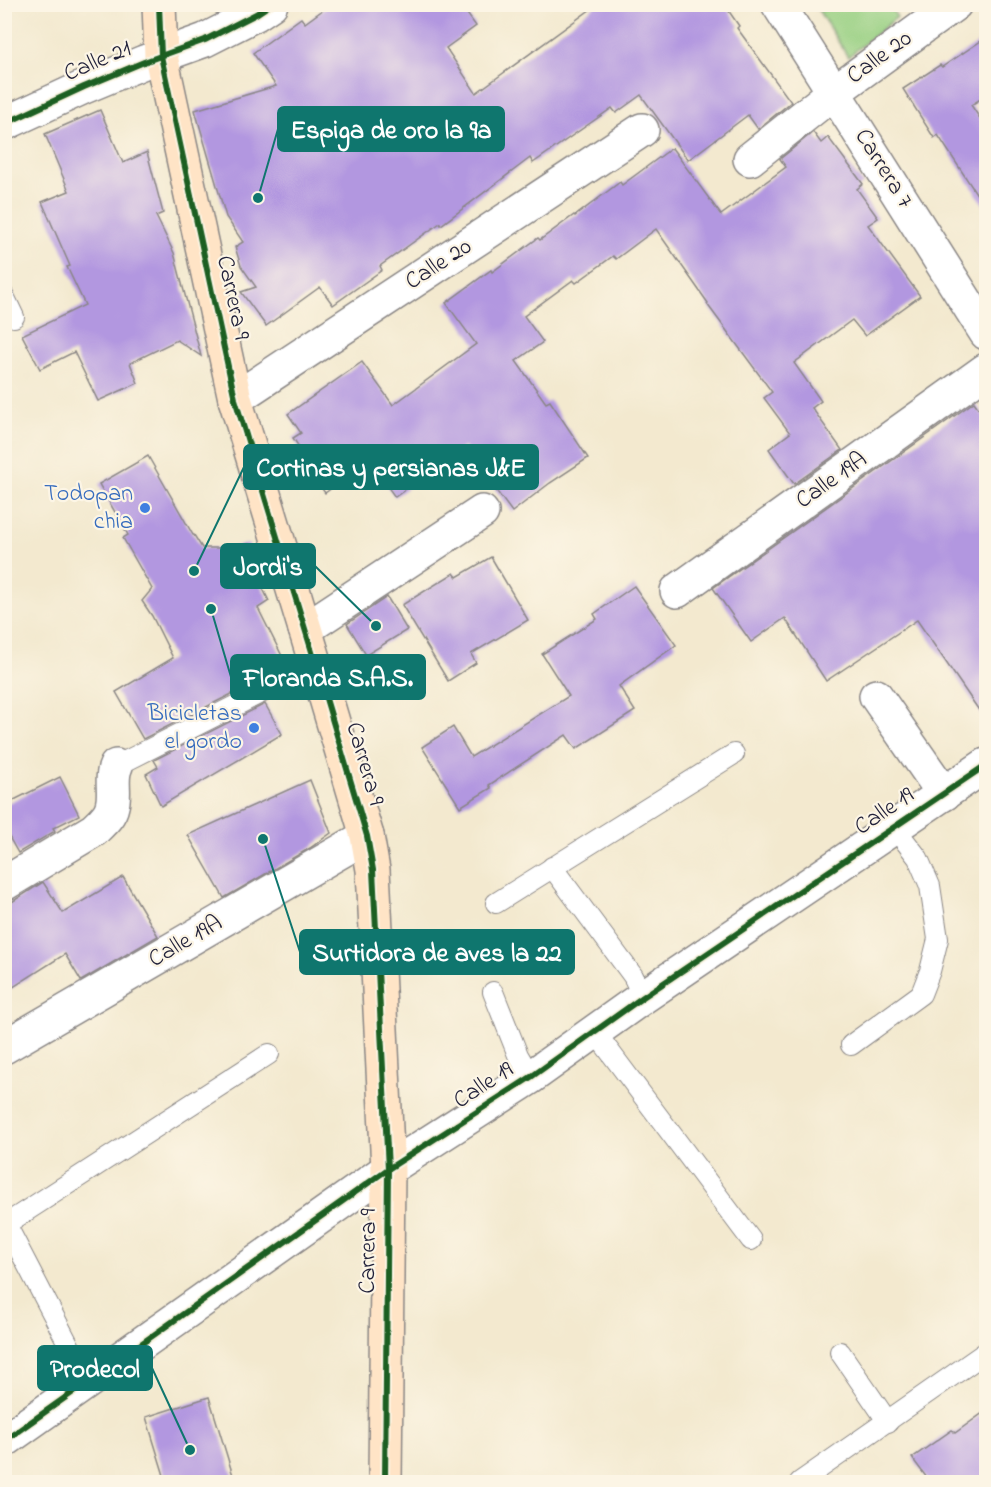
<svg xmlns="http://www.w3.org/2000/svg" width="991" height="1487" viewBox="0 0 991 1487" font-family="'Indie Flower',sans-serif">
<rect width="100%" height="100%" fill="#fcf5e5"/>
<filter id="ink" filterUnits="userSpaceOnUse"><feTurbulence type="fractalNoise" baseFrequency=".0167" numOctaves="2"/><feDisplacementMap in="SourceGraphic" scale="12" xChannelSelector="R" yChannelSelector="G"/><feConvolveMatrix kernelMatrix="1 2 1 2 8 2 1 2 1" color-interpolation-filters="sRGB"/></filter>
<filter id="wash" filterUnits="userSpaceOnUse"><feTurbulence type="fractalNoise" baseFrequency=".008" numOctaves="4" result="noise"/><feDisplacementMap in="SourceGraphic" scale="24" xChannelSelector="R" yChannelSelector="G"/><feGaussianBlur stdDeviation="1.35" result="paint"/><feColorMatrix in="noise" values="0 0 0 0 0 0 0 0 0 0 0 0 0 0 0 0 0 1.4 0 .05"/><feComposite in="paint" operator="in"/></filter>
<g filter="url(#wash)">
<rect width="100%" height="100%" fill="#f3e9cf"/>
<!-- green -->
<polygon fill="#99d083" stroke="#5e795f" stroke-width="1.5" points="815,5 889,5 897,17 848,57"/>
<g id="blocks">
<!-- building -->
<g fill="#b297e0">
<polygon points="331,4 460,4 476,26 446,48 476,93 598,4 724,4 739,26 737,28 791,102 758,129 748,115 688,160 641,95 616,113 612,108 533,163 530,158 441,225 440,223 380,266 382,270 333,305 320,287 266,326 241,292 256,287 241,266 235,247 243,242 226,217 195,110 276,86 253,53 301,18 305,23"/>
<polygon points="987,37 987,95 971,105 987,129 987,210 938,135 934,138 903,89 940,65 942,67"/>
<polygon points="100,110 123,163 147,152 163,213 156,216 174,253 201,356 177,340 130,363 138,383 98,401 74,352 40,369 22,335 85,305 67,267 70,266 42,202 69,191 45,134"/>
<polygon points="813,132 821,143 828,137 863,184 857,189 878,218 868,225 920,296 865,336 852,320 794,363 821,401 812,408 842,450 794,484 769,449 790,433 764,398 772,392 707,304 708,303 656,229 616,259 613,256 576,283 573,280 524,316 543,342 516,361 546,403 550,401 588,458 550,483 512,512 464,447 395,497 369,461 325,493 303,462 307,459 293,438 301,433 288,414 362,362 393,405 476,344 446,303 491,270 492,272 538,238 540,240 574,215 575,216 620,182 622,185 672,148 721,215 786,167 780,159"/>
<polygon points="974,402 987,420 987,722 917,620 826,681 785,618 751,642 713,588"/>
<polygon points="148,456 193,535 194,535 202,548 226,548 249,544 249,560 269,601 258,608 287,666 143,739 116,692 173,658 152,616 142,601 152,589 123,538 128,535 99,484"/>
<polygon points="491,557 528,620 471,654 476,663 448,681 402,605 454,573 457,577"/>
<polygon points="634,586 676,645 619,686 635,711 576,749 566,735 489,785 491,788 460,807 422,747 453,727 471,757 569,696 542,654 597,619 594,614"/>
<polygon points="387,597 407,630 366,655 347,624"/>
<polygon points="265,704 282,734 161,806 146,774 158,767 154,760"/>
<polygon points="60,777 79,815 53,828 55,831 18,853 4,828 4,805"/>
<polygon points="310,780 331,833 310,848 224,898 188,835"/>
<polygon points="123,877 158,936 81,981 65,954 4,993 4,907 43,882 63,913"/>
<polygon points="209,1397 235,1482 166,1482 146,1417"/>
<polygon points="987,1410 987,1482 930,1482 912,1458 952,1430 955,1433"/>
</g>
</g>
</g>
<g filter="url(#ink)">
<use href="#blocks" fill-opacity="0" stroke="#8a8685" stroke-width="1.5"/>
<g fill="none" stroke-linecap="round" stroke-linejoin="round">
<!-- service casing -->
<g stroke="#8a8685" stroke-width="22">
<g id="service">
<polyline points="4,296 14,317"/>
<polyline points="116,766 316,665"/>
<polyline points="552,867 633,976 643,997"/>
<polyline points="496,903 734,754"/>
<polyline points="493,992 518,1055 531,1077"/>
<polyline points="595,1032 751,1240"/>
<polyline points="851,1045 921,994 930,971 938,939 930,886 918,858 894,827"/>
<polyline points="840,1352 888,1422"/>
<polyline points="88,1382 6,1224 269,1054"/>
<polyline points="800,1482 986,1352"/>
</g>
</g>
<!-- minor casing -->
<g stroke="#8a8685" stroke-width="36">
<g id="minor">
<polyline points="778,4 986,333"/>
<polyline points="750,159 834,92 955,4"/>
<polyline points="235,399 642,130"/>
<polyline points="677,591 986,370"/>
<polyline points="305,629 482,512"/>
<polyline points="876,696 944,794"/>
<path d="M4,884L94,830C101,823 110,816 112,806C116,793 110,778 116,766"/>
<polyline points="4,1047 367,836"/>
<polyline points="4,1441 388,1169 531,1077 643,997 986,765"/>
</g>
</g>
<!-- tertiary casing -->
<g stroke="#8a8685" stroke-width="36">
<polyline id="tertiary" points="4,124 84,87 144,62 205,40 256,14 271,4"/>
</g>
<!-- secondary casing -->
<g stroke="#8a8685" stroke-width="36">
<polyline id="secondary" points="159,4 161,56 235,399 316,665 367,836 373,870 388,1169 385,1482"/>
</g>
<!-- service -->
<use href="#service" stroke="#fff" stroke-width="20"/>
<!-- minor -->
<use href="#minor" stroke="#fff" stroke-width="33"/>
<!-- tertiary -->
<use href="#tertiary" stroke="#fff" stroke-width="33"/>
<!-- secondary -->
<use href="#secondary" stroke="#ffe4c6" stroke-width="33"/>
<!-- cycleway casing -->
<g stroke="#fcf5e5" stroke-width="10">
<g id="cycleway">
<polyline points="159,4 161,56 235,399 316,665 367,836 373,870 388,1169 385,1482"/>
<polyline points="4,124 84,87 144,62 205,40 256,14 271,4"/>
<polyline points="4,1441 388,1169 531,1077 643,997 986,765"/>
</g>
</g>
<!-- cycleway -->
<use href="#cycleway" stroke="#1b5e20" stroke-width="6"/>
</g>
</g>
<!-- markers -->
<g fill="#3f7fe0" stroke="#fcf5e5" stroke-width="2">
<circle cx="145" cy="508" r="6"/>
<circle cx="254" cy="728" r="6"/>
</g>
<g text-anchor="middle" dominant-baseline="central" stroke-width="4.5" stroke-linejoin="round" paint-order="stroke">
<!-- street labels -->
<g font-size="24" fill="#22223b" stroke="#fcf5e5">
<text transform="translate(880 58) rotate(-36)">Calle 20</text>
<text transform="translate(98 62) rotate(-23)">Calle 21</text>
<text transform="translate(883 169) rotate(58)">Carrera 7</text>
<text transform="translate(439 265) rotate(-33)">Calle 20</text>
<text transform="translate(232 298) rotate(78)">Carrera 9</text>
<text transform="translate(832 481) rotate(-35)">Calle 19A</text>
<text transform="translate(364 764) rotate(74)">Carrera 9</text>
<text transform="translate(885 812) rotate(-34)">Calle 19</text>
<text transform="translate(186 942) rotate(-30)">Calle 19A</text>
<text transform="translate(484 1086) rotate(-33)">Calle 19</text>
<text transform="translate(369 1251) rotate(-89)">Carrera 9</text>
</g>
<!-- shop labels -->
<g font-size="24" fill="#366cbe" stroke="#fcf5e5" text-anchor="end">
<text x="133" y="494">Todopan<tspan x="133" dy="28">chia</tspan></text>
<text x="242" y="714">Bicicletas<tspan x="242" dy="28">el gordo</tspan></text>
</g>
</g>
<!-- callouts -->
<path fill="none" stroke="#0f766e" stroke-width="2" d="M258 198L278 129M194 571L244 467M376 626L315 566M211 609L231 677M263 839L300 952M190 1450L152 1368"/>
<g fill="#0f766e" stroke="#fcf5e5" stroke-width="2">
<circle cx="258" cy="198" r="6"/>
<circle cx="194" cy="571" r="6"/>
<circle cx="376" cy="626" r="6"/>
<circle cx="211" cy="609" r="6"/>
<circle cx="263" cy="839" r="6"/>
<circle cx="190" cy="1450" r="6"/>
</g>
<g fill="#0f766e" stroke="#0f766e" stroke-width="2">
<rect x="278" y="107" width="226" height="44" rx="6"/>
<rect x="244" y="445" width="294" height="44" rx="6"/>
<rect x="221" y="544" width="94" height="44" rx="6"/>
<rect x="231" y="655" width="194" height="44" rx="6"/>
<rect x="300" y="930" width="274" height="44" rx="6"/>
<rect x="38" y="1346" width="114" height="44" rx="6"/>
</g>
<g font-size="26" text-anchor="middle" font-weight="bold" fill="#fff">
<text x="391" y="138">Espiga de oro la 9a</text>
<text x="391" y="476">Cortinas y persianas J&amp;E</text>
<text x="268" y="575">Jordi's</text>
<text x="328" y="686">Floranda S.A.S.</text>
<text x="437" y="961">Surtidora de aves la 22</text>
<text x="95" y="1377">Prodecol</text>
</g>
<!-- margin -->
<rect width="991" height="1487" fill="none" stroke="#fcf5e5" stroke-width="24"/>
</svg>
